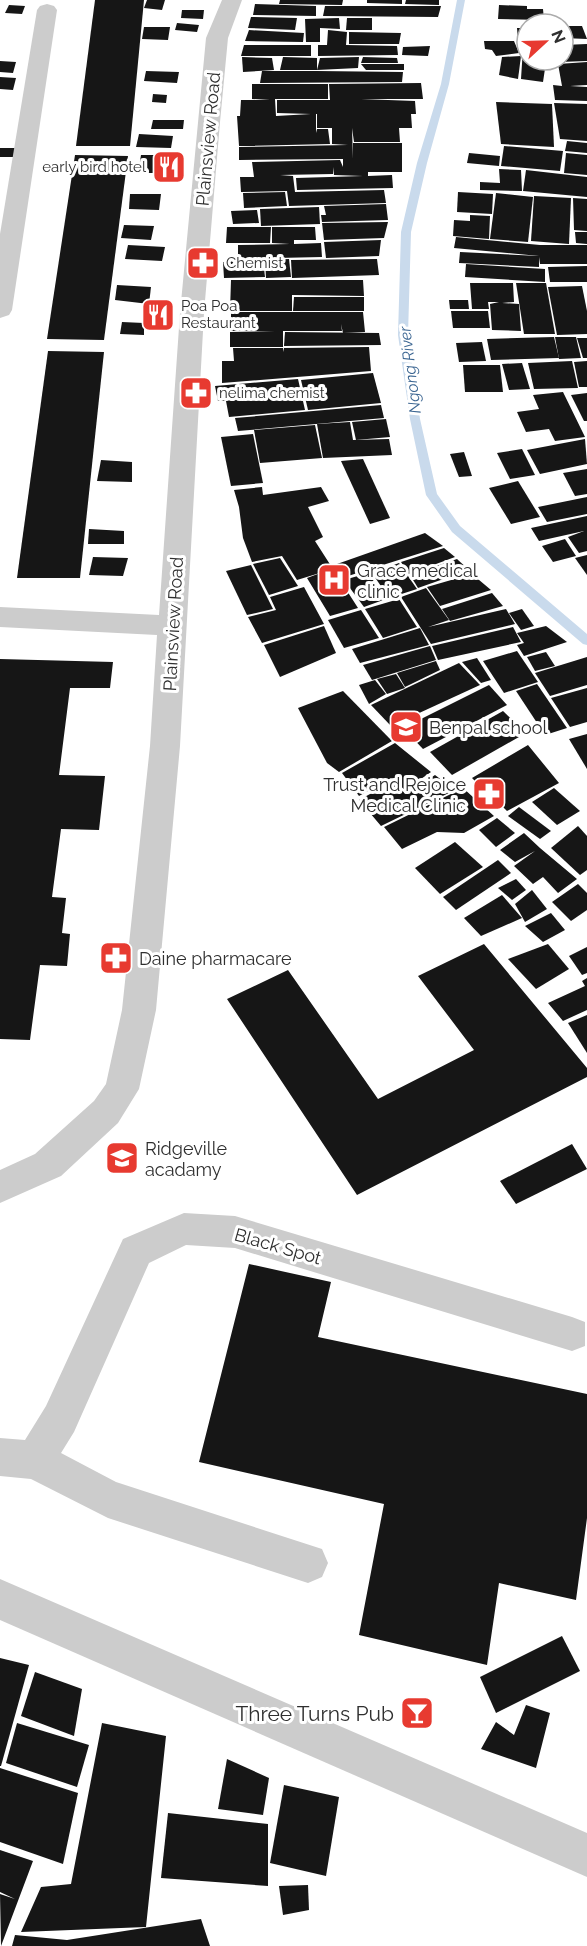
<svg xmlns="http://www.w3.org/2000/svg" width="587" height="1946" viewBox="0 0 587 1946" font-family="Raleway,sans-serif">
<rect width="100%" height="100%" fill="#fff"/>
<g fill="none" stroke-linecap="round" stroke-linejoin="round">
<!-- stream -->
<polygon fill="#c9daec" fill-rule="evenodd" points="457,0 465,0 449,84 427,163 411,232 408,335 420,419 437,494 460,526 587,634 587,645 583,644 452,532 426,495 410,419 398,335 401,232 417,163 441,84"/>
</g>
<!-- building -->
<g fill="#161616">
<polygon points="95,0 144,0 130,146 76,146"/>
<polygon points="147,0 165,0 162,10 144,8"/>
<polygon points="280,0 343,0 342,5 279,4"/>
<polygon points="367,0 402,0 402,4 367,3"/>
<polygon points="406,0 439,0 439,5 405,4"/>
<polygon points="255,4 316,6 316,16 253,15"/>
<polygon points="9,5 25,6 22,14 5,13"/>
<polygon points="499,5 527,6 527,9 543,9 544,20 498,19"/>
<polygon points="325,6 441,6 438,17 323,16"/>
<polygon points="182,10 204,10 203,19 181,18"/>
<polygon points="251,17 297,18 295,30 248,28"/>
<polygon points="339,18 340,29 320,28 320,42 306,42 305,19"/>
<polygon points="347,18 372,18 372,30 346,30"/>
<polygon points="177,23 199,25 197,32 175,30"/>
<polygon points="563,26 582,26 587,39 563,38"/>
<polygon points="144,27 170,27 168,40 142,39"/>
<polygon points="517,28 527,28 527,40 518,40"/>
<polygon points="249,30 304,33 303,42 245,41"/>
<polygon points="328,30 347,32 346,45 397,46 398,55 318,56 318,45 327,45"/>
<polygon points="349,32 401,33 399,44 349,44"/>
<polygon points="484,41 514,41 519,53 496,56 492,50 485,49"/>
<polygon points="587,44 587,61 559,62 558,60 563,60 563,45"/>
<polygon points="244,45 311,45 311,56 241,56"/>
<polygon points="430,46 428,56 402,55 403,47"/>
<polygon points="523,48 527,48 527,60 546,62 543,82 521,79"/>
<polygon points="521,56 518,79 499,75 502,57"/>
<polygon points="242,57 272,58 274,70 243,72"/>
<polygon points="283,57 317,58 317,70 320,58 359,57 358,68 317,70 280,70"/>
<polygon points="363,57 397,58 398,63 361,63"/>
<polygon points="0,61 16,62 13,73 0,72"/>
<polygon points="587,62 587,85 570,86 587,87 587,101 555,100 553,85 562,86 558,64"/>
<polygon points="361,64 404,64 404,70 366,70"/>
<polygon points="146,71 179,72 177,83 144,81"/>
<polygon points="262,71 317,71 403,72 402,82 260,83"/>
<polygon points="0,77 16,78 13,90 0,89"/>
<polygon points="421,83 423,99 361,99 415,101 416,114 411,114 412,128 399,128 400,142 354,142 352,128 353,159 353,143 402,143 402,172 368,172 368,176 392,175 393,188 297,190 296,178 363,176 334,175 333,167 333,174 280,175 293,176 295,192 384,190 386,203 289,206 287,191 241,192 240,177 254,177 252,162 340,160 343,167 343,159 239,160 239,147 348,145 332,144 332,128 317,128 317,114 316,114 316,133 317,129 328,129 330,144 239,146 237,116 240,116 241,100 270,100 252,99 252,84 328,84 328,99 275,99 276,116 311,114 277,113 277,100 330,100 329,84"/>
<polygon points="153,94 167,95 166,103 152,102"/>
<polygon points="496,102 552,104 554,147 501,144"/>
<polygon points="554,103 587,104 587,141 560,139"/>
<polygon points="153,120 184,120 183,129 151,129"/>
<polygon points="139,134 173,136 171,148 136,147"/>
<polygon points="567,141 587,143 587,153 565,151"/>
<polygon points="504,146 563,151 560,171 501,166"/>
<rect x="0" y="148" width="19" height="9"/>
<polygon points="469,153 500,156 499,166 467,163"/>
<polygon points="566,153 587,155 587,175 564,173"/>
<polygon points="75,155 128,156 104,340 47,339"/>
<polygon points="141,155 184,155 182,173 138,173"/>
<polygon points="499,169 521,170 522,191 480,190 480,182 500,183"/>
<polygon points="526,170 587,177 587,197 523,191"/>
<polygon points="285,192 287,206 244,208 243,193"/>
<polygon points="458,192 493,194 492,214 457,212"/>
<polygon points="496,193 533,197 528,242 490,239"/>
<polygon points="130,194 161,194 159,210 129,209"/>
<polygon points="534,196 571,198 569,244 531,241"/>
<polygon points="573,198 587,199 587,231 574,230"/>
<polygon points="386,204 388,220 322,222 321,215 326,215 324,206"/>
<polygon points="319,207 320,224 261,226 260,209"/>
<polygon points="257,210 259,223 233,224 231,211"/>
<polygon points="470,215 490,216 489,239 453,236 454,220 470,221"/>
<polygon points="388,222 384,238 324,240 322,223"/>
<polygon points="124,225 154,226 151,240 121,238"/>
<polygon points="227,227 271,227 270,243 226,243"/>
<polygon points="272,227 315,227 316,240 294,240 294,244 321,243 322,257 238,259 238,245 290,244 272,243"/>
<polygon points="575,232 587,232 587,244 576,243"/>
<polygon points="456,237 540,245 587,245 587,264 540,264 539,257 539,267 459,263 460,252 539,256 454,248"/>
<polygon points="381,240 379,256 326,258 324,242"/>
<polygon points="128,245 165,247 162,261 125,259"/>
<polygon points="289,259 291,277 266,278 265,260"/>
<polygon points="377,259 379,275 292,278 291,260"/>
<polygon points="263,260 265,277 224,278 223,262"/>
<polygon points="466,264 545,269 545,282 465,277"/>
<polygon points="587,266 587,282 550,282 548,267"/>
<polygon points="231,280 363,280 364,296 292,295 292,311 230,311"/>
<polygon points="470,283 513,283 514,302 502,303 519,304 521,331 492,330 490,304 499,302 488,302 489,309 472,309"/>
<polygon points="516,283 546,283 555,334 524,334"/>
<polygon points="117,285 151,287 149,304 115,300"/>
<polygon points="582,286 587,311 587,334 557,335 548,287"/>
<polygon points="294,297 364,297 364,311 293,311"/>
<polygon points="449,300 468,300 469,309 450,309"/>
<polygon points="451,311 488,311 490,328 453,328"/>
<polygon points="231,312 363,312 365,332 343,333 341,324 342,331 283,331 283,347 230,347 230,332 275,332 231,331"/>
<polygon points="122,322 144,323 144,335 120,334"/>
<polygon points="285,332 379,333 381,345 284,346"/>
<polygon points="554,337 559,358 491,360 487,339"/>
<polygon points="555,337 576,337 581,358 559,359"/>
<polygon points="577,338 587,338 587,358 583,358"/>
<polygon points="482,342 486,361 459,362 456,343"/>
<polygon points="369,347 371,371 222,383 222,361 234,361 233,348 283,348 284,352 284,348"/>
<polygon points="48,351 104,352 80,578 17,578"/>
<polygon points="572,361 578,388 534,389 528,363"/>
<polygon points="587,361 587,387 579,387 574,362"/>
<polygon points="522,363 530,389 509,390 502,364"/>
<polygon points="463,365 500,365 503,392 465,392"/>
<polygon points="373,373 381,403 308,410 301,380"/>
<polygon points="298,379 305,410 229,417 226,401 218,401 215,386"/>
<polygon points="563,392 585,437 555,441 549,429 526,432 517,412 539,409 533,395"/>
<polygon points="587,393 587,421 584,421 571,395"/>
<polygon points="381,405 384,418 238,431 235,418"/>
<polygon points="386,419 390,437 356,440 352,422"/>
<polygon points="350,422 353,440 389,439 392,455 323,458 317,424"/>
<polygon points="315,425 322,458 260,463 254,430"/>
<polygon points="253,434 263,483 231,486 221,437"/>
<polygon points="585,439 587,464 540,474 527,450"/>
<polygon points="522,449 535,475 510,479 497,453"/>
<polygon points="464,452 472,476 459,477 450,454"/>
<polygon points="363,459 390,518 370,524 341,461"/>
<polygon points="101,460 132,462 132,482 97,481"/>
<polygon points="587,469 587,494 575,496 563,473"/>
<polygon points="518,481 540,517 511,524 489,488"/>
<polygon points="262,487 263,495 321,487 329,501 308,507 323,537 315,541 358,608 330,616 307,578 323,572 297,580 282,556 252,562 243,538 239,507 234,490"/>
<polygon points="587,497 587,514 547,522 538,507"/>
<polygon points="587,516 587,551 579,553 568,537 584,531 539,541 531,528"/>
<polygon points="89,529 124,531 124,544 88,544"/>
<polygon points="425,533 443,546 348,576 337,564"/>
<polygon points="565,539 576,556 553,562 542,546"/>
<polygon points="444,548 455,557 409,574 401,562"/>
<polygon points="587,555 587,575 575,558"/>
<polygon points="93,557 128,558 123,576 89,575"/>
<polygon points="280,558 298,586 269,595 253,564"/>
<polygon points="457,559 469,570 418,588 410,575"/>
<polygon points="399,563 417,589 389,598 372,573"/>
<polygon points="251,565 273,609 247,615 226,571"/>
<polygon points="368,573 386,599 364,607 344,580"/>
<polygon points="472,574 491,590 440,606 427,587"/>
<polygon points="304,587 324,624 262,643 248,617 276,610 270,597"/>
<polygon points="426,588 449,620 428,627 506,609 515,624 431,644 401,597"/>
<polygon points="492,593 503,606 450,621 442,609"/>
<polygon points="399,599 417,627 383,638 365,609"/>
<polygon points="522,609 534,626 521,630 509,613"/>
<polygon points="361,610 379,638 344,648 328,620"/>
<polygon points="324,626 336,653 280,677 264,645"/>
<polygon points="546,626 567,642 524,656 517,645 524,643 517,633"/>
<polygon points="513,627 521,642 438,660 432,646"/>
<polygon points="420,628 429,645 360,663 352,649"/>
<polygon points="430,646 436,660 372,680 363,665"/>
<polygon points="517,651 538,682 504,693 483,661"/>
<polygon points="546,652 555,666 535,671 527,657"/>
<polygon points="587,657 587,685 550,696 535,673"/>
<polygon points="477,658 491,680 481,683 462,662"/>
<polygon points="0,659 113,662 110,688 70,688 59,775 105,776 99,830 61,829 52,897 66,898 62,933 70,934 67,966 40,965 30,1040 0,1039"/>
<polygon points="436,661 440,670 405,687 397,673"/>
<polygon points="459,663 480,685 391,726 371,705"/>
<polygon points="396,674 405,688 387,694 377,679"/>
<polygon points="375,680 386,694 369,704 359,685"/>
<polygon points="537,684 567,728 545,735 516,691"/>
<polygon points="489,685 507,705 423,749 403,728"/>
<polygon points="587,688 587,722 570,727 551,698"/>
<polygon points="343,691 392,741 339,772 327,763 298,708"/>
<polygon points="503,711 526,733 452,775 430,752"/>
<polygon points="587,734 587,769 569,739"/>
<polygon points="395,743 431,772 405,790 391,778 359,796 342,773"/>
<polygon points="528,745 559,783 507,811 496,800 491,803 477,789 481,787 472,778"/>
<polygon points="435,775 455,790 381,826 359,800 392,782 406,794"/>
<polygon points="463,788 494,816 464,833 437,832 402,849 384,827"/>
<polygon points="554,788 580,811 557,825 532,802"/>
<polygon points="519,807 551,831 540,839 508,816"/>
<polygon points="497,818 515,833 496,847 479,830"/>
<polygon points="578,826 587,836 587,870 580,875 551,848"/>
<polygon points="524,833 540,848 577,879 558,893 543,877 533,884 514,866 535,851 515,862 500,850"/>
<polygon points="455,842 483,867 440,894 415,868"/>
<polygon points="498,860 511,873 456,910 443,897"/>
<polygon points="516,879 526,890 512,900 498,888"/>
<polygon points="578,884 587,893 587,910 571,921 552,902"/>
<polygon points="532,890 547,909 525,922 515,904"/>
<polygon points="502,895 522,918 481,936 464,918"/>
<polygon points="551,913 565,930 543,942 525,926"/>
<polygon points="484,944 587,1068 587,1077 357,1195 227,999 288,970 378,1099 474,1050 418,976"/>
<polygon points="548,944 569,969 536,989 508,959"/>
<polygon points="587,947 587,973 582,975 569,956"/>
<polygon points="587,978 587,1010 563,1021 548,1003 585,986 582,981"/>
<polygon points="587,1015 587,1053 568,1023"/>
<polygon points="572,1144 587,1169 516,1204 500,1181"/>
<polygon points="249,1264 331,1282 318,1337 587,1394 587,1518 576,1600 499,1583 487,1665 359,1635 384,1504 199,1462"/>
<polygon points="562,1636 580,1671 496,1713 480,1677"/>
<polygon points="0,1658 29,1665 1,1766 0,1766"/>
<polygon points="35,1672 82,1689 74,1736 21,1716"/>
<polygon points="526,1705 550,1713 536,1768 481,1749 496,1722 514,1735"/>
<polygon points="17,1723 89,1745 77,1787 6,1763"/>
<polygon points="102,1723 166,1736 146,1927 21,1932 41,1887 71,1884"/>
<polygon points="227,1759 269,1778 263,1815 218,1809"/>
<polygon points="0,1768 78,1793 63,1864 0,1842"/>
<polygon points="284,1785 339,1797 326,1876 270,1863"/>
<polygon points="168,1813 268,1824 268,1886 161,1878"/>
<polygon points="0,1850 33,1861 1,1946 0,1894 15,1899 0,1892"/>
<polygon points="308,1885 309,1910 283,1915 279,1886"/>
<polygon points="201,1919 210,1946 12,1946 15,1935 67,1940"/>
</g>
<g fill="none" stroke-linecap="round" stroke-linejoin="round">
<!-- minor -->
<g fill="#ccc" fill-rule="evenodd">
<polygon points="222,0 242,0 228,38 220,122 204,313 180,746 156,1010 139,1089 118,1123 61,1176 0,1203 0,1170 35,1154 94,1101 106,1084 122,1010 150,746 157,635 0,627 0,607 159,615 180,313 206,38"/>
<polygon points="47,4 54,6 57,10 12,310 9,315 0,318 0,234 37,10 40,6"/>
<polygon points="184,1213 235,1216 572,1317 585,1322 585,1346 572,1351 235,1248 186,1245 149,1263 74,1432 61,1453 116,1482 322,1549 328,1563 322,1577 308,1583 108,1518 31,1479 0,1476 0,1438 25,1440 46,1406 123,1239"/>
<polygon points="0,1579 587,1833 587,1877 0,1620"/>
</g>
</g>
<!-- icons -->
<defs>
<g id="restaurant-square" transform="scale(1.725)"><rect x="-9" y="-9" width="18" height="18" rx="4" fill="#e73a30" stroke="#fff"/><path d="M-5-6h1v4h1v-4h1v4h1v-4h1v5L-1.5 .5V6h-2V.5L-5-1ZM5-6V6H3V1.5H1.5Q1.5-4 5-6Z" fill="#fff"/></g>
<g id="pharmacy-square" transform="scale(1.725)"><rect x="-9" y="-9" width="18" height="18" rx="4" fill="#e73a30" stroke="#fff"/><path d="M-2-6h4v4h4v4h-4v4h-4v-4h-4v-4h4Z" fill="#fff"/></g>
<g id="hospital-square" transform="scale(1.725)"><rect x="-9" y="-9" width="18" height="18" rx="4" fill="#e73a30" stroke="#fff"/><path d="M-5-5h3v3.5h4V-5h3V5h-3V1.5h-4V5h-3Z" fill="#fff"/></g>
<g id="school-square" transform="scale(1.725)"><rect x="-9" y="-9" width="18" height="18" rx="4" fill="#e73a30" stroke="#fff"/><path d="M0-5L7-2L0 1L-7-2ZM-4 1L0 2.5L4 1V4Q0 6-4 4Z" fill="#fff"/></g>
<g id="bar-square" transform="scale(1.725)"><rect x="-9" y="-9" width="18" height="18" rx="4" fill="#e73a30" stroke="#fff"/><path d="M-6-5H6L.8 .8V4.5H3.5V6h-7V4.5H-.8V.8Z" fill="#fff"/></g>
</defs>
<g fill-rule="evenodd">
<use href="#restaurant-square" x="169" y="167"/>
<use href="#pharmacy-square" x="203" y="263"/>
<use href="#restaurant-square" x="158" y="315"/>
<use href="#pharmacy-square" x="196" y="393"/>
<use href="#hospital-square" x="334" y="580"/>
<use href="#school-square" x="406" y="727"/>
<use href="#pharmacy-square" x="489" y="794"/>
<use href="#pharmacy-square" x="116" y="958"/>
<use href="#school-square" x="122" y="1158"/>
<use href="#bar-square" x="417" y="1713"/>
</g>
<g text-anchor="middle" dominant-baseline="central" stroke-width="6" stroke-linejoin="round" paint-order="stroke">
<!-- far-poi labels -->
<g font-size="15" fill="#2f2f2f" stroke="#fff" text-anchor="start">
<text x="146" y="167" text-anchor="end">early bird hotel</text>
<text x="226" y="263">Chemist</text>
<text x="181" y="306">Poa Poa<tspan x="181" dy="17">Restaurant</tspan></text>
<text x="219" y="393">nelima chemist</text>
</g>
<!-- far-water labels -->
<g font-size="16" font-style="italic" fill="#3c6692" stroke="#fff">
<text transform="translate(410 370) rotate(-97)">Ngong River</text>
</g>
<!-- street labels -->
<g font-size="18" fill="#2f2f2f" stroke="#fff">
<text transform="translate(208 139) rotate(-85)">Plainsview Road</text>
<text transform="translate(173 624) rotate(-87)">Plainsview Road</text>
<text transform="translate(278 1246) rotate(16)">Black Spot</text>
</g>
<!-- poi labels -->
<g font-size="18" fill="#2f2f2f" stroke="#fff" text-anchor="start">
<text x="357" y="570">Grace medical<tspan x="357" dy="21">clinic</tspan></text>
<text x="429" y="727">Benpal school</text>
<text x="466" y="784" text-anchor="end">Trust and Rejoice<tspan x="466" dy="21">Medical Clinic</tspan></text>
<text x="139" y="958">Daine pharmacare</text>
<text x="145" y="1148">Ridgeville<tspan x="145" dy="21">acadamy</tspan></text>
</g>
<!-- near-poi labels -->
<g font-size="21" fill="#2f2f2f" stroke="#fff" text-anchor="end">
<text x="394" y="1713">Three Turns Pub</text>
</g>
</g>
<!-- north arrow -->
<g transform="translate(545 42) rotate(68)"><circle r="28" fill="#ffffff" stroke="#acacac" stroke-width="1.5"/>
<path d="M0-4.5L10 22L0 15L-10 22Z" fill="#e73a30"/>
<text y="-9" font-size="16" font-weight="bold" text-anchor="middle" fill="#2f2f2f">N</text>
</g>
</svg>
